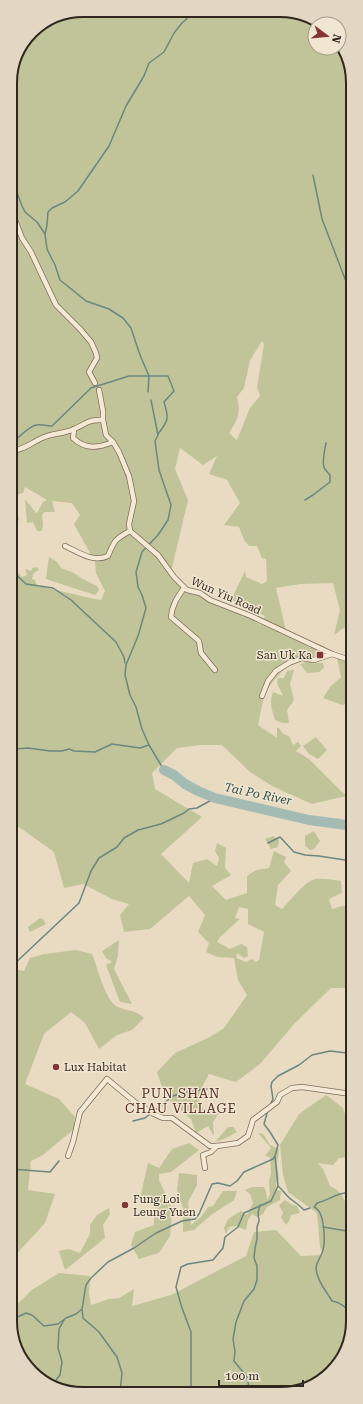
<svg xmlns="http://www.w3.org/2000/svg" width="363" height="1404" viewBox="0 0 363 1404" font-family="'Roboto Serif',serif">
<rect width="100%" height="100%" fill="#e8dbc2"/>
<!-- green -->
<g fill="#c0c498" fill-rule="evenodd">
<path d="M83,10L299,12L318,24H315V48H339V44L352,73L353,592L350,594L348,625L334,635L340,610L333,583L300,584L276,588L286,631L310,648L316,643L326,647L313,657L310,655L291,661L265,691L258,725L277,738V728H279L283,734L289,736L293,745L298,742L301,746L296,751L309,759L346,796L312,804L272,786L250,772L222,745H202L177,748L152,773L155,789L202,817L161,854L189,883L193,863L207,859L217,866L219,858L215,851L217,843L226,848L225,868L231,875L212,886L226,900L247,893V876L256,870L269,868L274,851L286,857L284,862L291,871L278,885L275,905L282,909C290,901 304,882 315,879C324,878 333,880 341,881L342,893L329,899L332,909L342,906L353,905V988H331L295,1023L260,1064L236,1082L209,1074L200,1091L199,1106L209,1111H220L213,1122L214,1136L208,1126L196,1133L191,1119L165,1096L157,1072L175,1053L210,1037L224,1028L247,995L238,980L234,958L217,957L206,952L209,943L198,932L205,915L189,896L150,929L124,932L120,915L129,904L112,899L83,884L64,888L54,852L16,825H10V553L12,565L22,577L27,575L25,569L31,571L32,568L37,567L39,570L34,573L32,579L35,580L37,586C58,590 79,596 101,600L105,591L96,573L95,562L74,524L80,515L72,503L52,501L55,512H45L42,515L43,525L42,531H37L33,522L27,523L25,499L36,513H37L43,502L47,500L25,487L23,493L19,494L14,500L15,513L19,518L17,527L10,541V78L31,31L55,15ZM262,341L264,344L257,387L260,396L250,408L237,440L229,433C238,419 241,414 237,397L244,388L250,360ZM180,448L203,465L217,456L209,474L227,480L240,503L224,525L239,527L244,540L249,546H257L262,558L266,559L267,581L262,584L246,577L245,571L231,600L265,616L261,625L233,607L186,587L171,572L188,500L175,469ZM239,907L248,909V924L264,932L259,960L256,962L252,959L246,962L236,958L237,953L244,958L248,956L247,947L241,944L230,949L217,942L220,937L240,919L235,918Z"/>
<polygon points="49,557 57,562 61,568 72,572 83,579 97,586 99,590 95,595 46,579"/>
<polygon points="337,658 353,660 353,702 342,705 323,698 330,687 341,677"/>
<polygon points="307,662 323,663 324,668 319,672 307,673 300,664"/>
<path d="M294,670L290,684L294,700L287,710L289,723H282L275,720C272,710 269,702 273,692L283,696L277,683L278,678H284L287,671Z"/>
<polygon points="316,737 327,750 318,759 309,754 303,746"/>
<polygon points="314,831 320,841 314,849 310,850 305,846 305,836"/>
<polygon points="273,836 279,840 278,847 271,849 265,839"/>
<polygon points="40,918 43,919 46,924 30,932 28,927"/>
<polygon points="119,940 118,956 114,969 132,1004 120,1002 106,965 112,962 106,958 102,951"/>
<path d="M76,950L92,954C97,966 105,1001 118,1007C128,1012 135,1009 144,1018L132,1030L117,1035L99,1049L85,1023L71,1012L44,1034L25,1084L59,1099L75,1117L74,1129L43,1155L31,1161L28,1190L55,1194L45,1223L11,1260V969L24,971L30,958L44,954Z"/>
<path d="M326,1095L343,1108L346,1117L353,1115V1157L339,1158L333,1165L318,1163L323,1169L330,1186C347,1194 341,1201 353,1212V1326L335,1369L290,1393H68L28,1369L11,1331V1310L32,1290L59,1273L90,1276L89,1293L91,1305L109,1299L119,1298L134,1289L132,1306L171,1295L246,1256L254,1232L276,1230L301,1256L323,1255L320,1247L317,1213L288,1192L283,1175L280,1145L299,1114Z"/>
<polygon points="228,1127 233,1127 237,1132 226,1138 215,1142"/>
<polygon points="258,1133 263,1134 270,1145 279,1149 277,1164 279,1179 276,1184 277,1190 281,1191 280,1200 267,1207 263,1214 257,1217 252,1214 248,1220 246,1230 236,1226 229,1227 226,1234 224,1228 228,1219 241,1211 247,1215 253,1203 250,1194 245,1190 252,1187 264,1187 266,1191 267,1200 270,1194 269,1181 271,1173 270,1157 265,1156 271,1148"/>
<polygon points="189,1143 199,1150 171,1172 159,1174 159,1180 170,1204 172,1213 170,1236 159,1253 139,1259 131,1245 135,1232 154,1225 154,1211 158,1199 146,1198 134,1193 141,1194 148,1163 159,1168 172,1149"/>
<polygon points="179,1173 197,1175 197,1185 188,1202 191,1225 201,1217 208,1207 213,1206 223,1191 237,1191 234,1200 211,1215 194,1230 183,1232 183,1208 177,1190"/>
<polygon points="285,1200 291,1204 297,1206 300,1213 291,1215 289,1221 286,1225 281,1217 283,1213 279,1205"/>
<polygon points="109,1208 110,1214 103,1225 105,1238 65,1270 59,1251 69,1249 80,1253 90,1234 90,1225 97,1215"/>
</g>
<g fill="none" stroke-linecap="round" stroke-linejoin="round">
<!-- stream -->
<g stroke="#6c8780" stroke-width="1.5">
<polyline points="10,160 12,179 22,206 25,212 37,222 45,234 47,249 55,265 60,280 86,301 109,309 123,318 131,328 140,355 149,376 148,392"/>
<polyline points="313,175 322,219 352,297"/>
<polyline points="45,234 47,225 48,212 52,208 65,202 78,191 109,146 126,106 144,76 149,63 164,52 174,33 182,23 195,11"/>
<polyline points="151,400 158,435 155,441 159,470 171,505 168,520 158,535 142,552 136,572 138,587 142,595 146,608 138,636 126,665 125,675 130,695 136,707 142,729 149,745 164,770"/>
<path d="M10,443C20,438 26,428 36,425C41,424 48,426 52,426L91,388L129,376H168L174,391L164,402C169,418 169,420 158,434"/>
<path d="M305,500L313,495L330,482V475C328,473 325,470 324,467C322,462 325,448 326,443"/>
<polyline points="10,506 12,508 10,520"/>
<polyline points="10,569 26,584 53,588 71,600 116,642 124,657 125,663"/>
<polyline points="10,751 15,749 28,748 50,751 62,751 69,749 74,751 95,752 112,744 140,748 149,745"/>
<polyline points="347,825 349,820 353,815"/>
<polyline points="268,843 280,837 294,852 305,855 319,856 345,860 353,856"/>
<polyline points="11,967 79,903 91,871 99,858 117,847 124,838 138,830 161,824 184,813 189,809 197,808 215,798"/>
<polyline points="270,1105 273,1099 271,1086 272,1082 278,1076 299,1065 312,1055 330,1051 347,1053 353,1051"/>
<polyline points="133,1121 145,1118 173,1096 190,1091 207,1089"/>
<path d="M275,1156L278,1186C283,1190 286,1196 292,1200C296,1203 300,1206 304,1210L310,1208"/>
<path d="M11,1169C24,1170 37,1171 50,1172L59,1161"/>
<path d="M315,1206L317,1203C327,1201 336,1193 347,1193"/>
<path d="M314,1207C325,1211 326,1243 322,1253C320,1258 317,1262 316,1267C316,1279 326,1291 332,1301C343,1303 349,1309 353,1319"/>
<polyline points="323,1227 353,1232"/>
<polyline points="82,1309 83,1318 99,1332 117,1357 122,1373 120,1393"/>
<polyline points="11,1320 26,1313 32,1315 44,1326 58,1324 66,1318 76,1314 82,1309 86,1285 91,1278 108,1262 134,1248 156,1233 182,1221 195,1219 199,1214 212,1184 218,1183 230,1186 237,1181 244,1172 273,1159 275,1156 278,1145 270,1132 264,1124 268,1110"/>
<polyline points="53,1384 60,1375 62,1362 58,1348 59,1329 64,1320"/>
<polyline points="191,1393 191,1332 182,1308 176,1287 181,1267 188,1264 213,1260 223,1248 225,1237 238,1227 244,1213 271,1201 278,1186"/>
<polyline points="250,1393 247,1377 234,1361 235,1351 233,1339 236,1322 244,1301 254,1289 257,1280 257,1266 254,1258 255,1248 257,1239 257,1227 259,1221 258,1213 260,1205"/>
</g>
<!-- river -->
<polyline stroke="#a4bbb3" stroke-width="10" points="164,770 174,775 185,784 198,791 215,798 309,820 347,825 353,828"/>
<!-- street casing -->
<g stroke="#7f6d5c" stroke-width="6">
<g id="street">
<polyline points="10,207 22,238 31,252 56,305 80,329 91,342 96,353 97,358 89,372 95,383"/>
<polyline points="99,390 103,411 103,420"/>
<path d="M74,429L73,438C86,450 98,448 113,442"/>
<path d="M10,451C22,451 31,443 42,438C52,433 64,434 74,429C86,424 89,419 103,420L106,435L113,442L119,452L129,476L134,501L129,524L130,531L158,555L174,577L187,590L200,593L210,600L251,616L332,654L353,661"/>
<path d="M65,546C78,552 93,563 108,556C114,541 115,539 130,531"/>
<path d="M184,588C177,598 172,605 171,617L199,641L201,653L215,670"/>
<polyline points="262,696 268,681 276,671 289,663 302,658 314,660 332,654"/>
<polyline points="68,1156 73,1142 80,1112 107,1079 136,1103 154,1114 163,1118 172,1118 210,1146 217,1146 238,1143 248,1136 253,1120 277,1102 280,1095 292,1088 302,1087 351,1094 353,1093"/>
<polyline points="205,1168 203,1155 211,1152 217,1146"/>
</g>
</g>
<!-- street -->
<use href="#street" stroke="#f4e9d4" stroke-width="4.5"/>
</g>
<!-- markers -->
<g fill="#873336" stroke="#f0e6d1" stroke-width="1.5">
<rect x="316" y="651" width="8" height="8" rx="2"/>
<circle cx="56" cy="1067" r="4"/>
<circle cx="125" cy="1205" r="4"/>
</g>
<g text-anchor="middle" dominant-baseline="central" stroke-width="3" stroke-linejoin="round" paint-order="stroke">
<!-- street labels -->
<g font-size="11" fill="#31271e" stroke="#f0e6d1">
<text transform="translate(226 596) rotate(24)">Wun Yiu Road</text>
</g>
<!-- poi labels -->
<g font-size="11" fill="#31271e" stroke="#f0e6d1" text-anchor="start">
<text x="312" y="655" text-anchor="end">San Uk Ka</text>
<text x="64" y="1067">Lux Habitat</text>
<text x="133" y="1199">Fung Loi<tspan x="133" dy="13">Leung Yuen</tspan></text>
</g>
<!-- water labels -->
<g font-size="12" font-style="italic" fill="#2f4f4c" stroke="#f0e6d1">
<text transform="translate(258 794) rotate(12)">Tai Po River</text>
</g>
<!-- quarter labels -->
<g font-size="13" letter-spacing="1" fill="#582c23" stroke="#f0e6d1">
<text x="181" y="1093">PUN SHAN<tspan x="181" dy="15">CHAU VILLAGE</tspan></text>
</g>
</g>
<!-- crop -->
<path d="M0 0H363V1404H0ZM83 17H280A66 66 0 0 1 346 83V1321A66 66 0 0 1 280 1387H83A66 66 0 0 1 17 1321V83A66 66 0 0 1 83 17Z" fill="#e1d7c3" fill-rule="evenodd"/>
<path fill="none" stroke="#31271e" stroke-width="2" d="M83 17H280A66 66 0 0 1 346 83V1321A66 66 0 0 1 280 1387H83A66 66 0 0 1 17 1321V83A66 66 0 0 1 83 17Z"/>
<!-- north arrow -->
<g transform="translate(327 36) rotate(106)"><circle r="19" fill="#f0e6d1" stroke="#a49a89"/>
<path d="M0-3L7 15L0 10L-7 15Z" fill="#873336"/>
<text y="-6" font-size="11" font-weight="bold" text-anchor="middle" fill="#31271e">N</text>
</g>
<!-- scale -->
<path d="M219 1380v6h84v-6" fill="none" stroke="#31271e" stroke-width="2"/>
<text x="225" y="1380" font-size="12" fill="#31271e" stroke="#f0e6d1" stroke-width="3" paint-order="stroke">100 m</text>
</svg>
